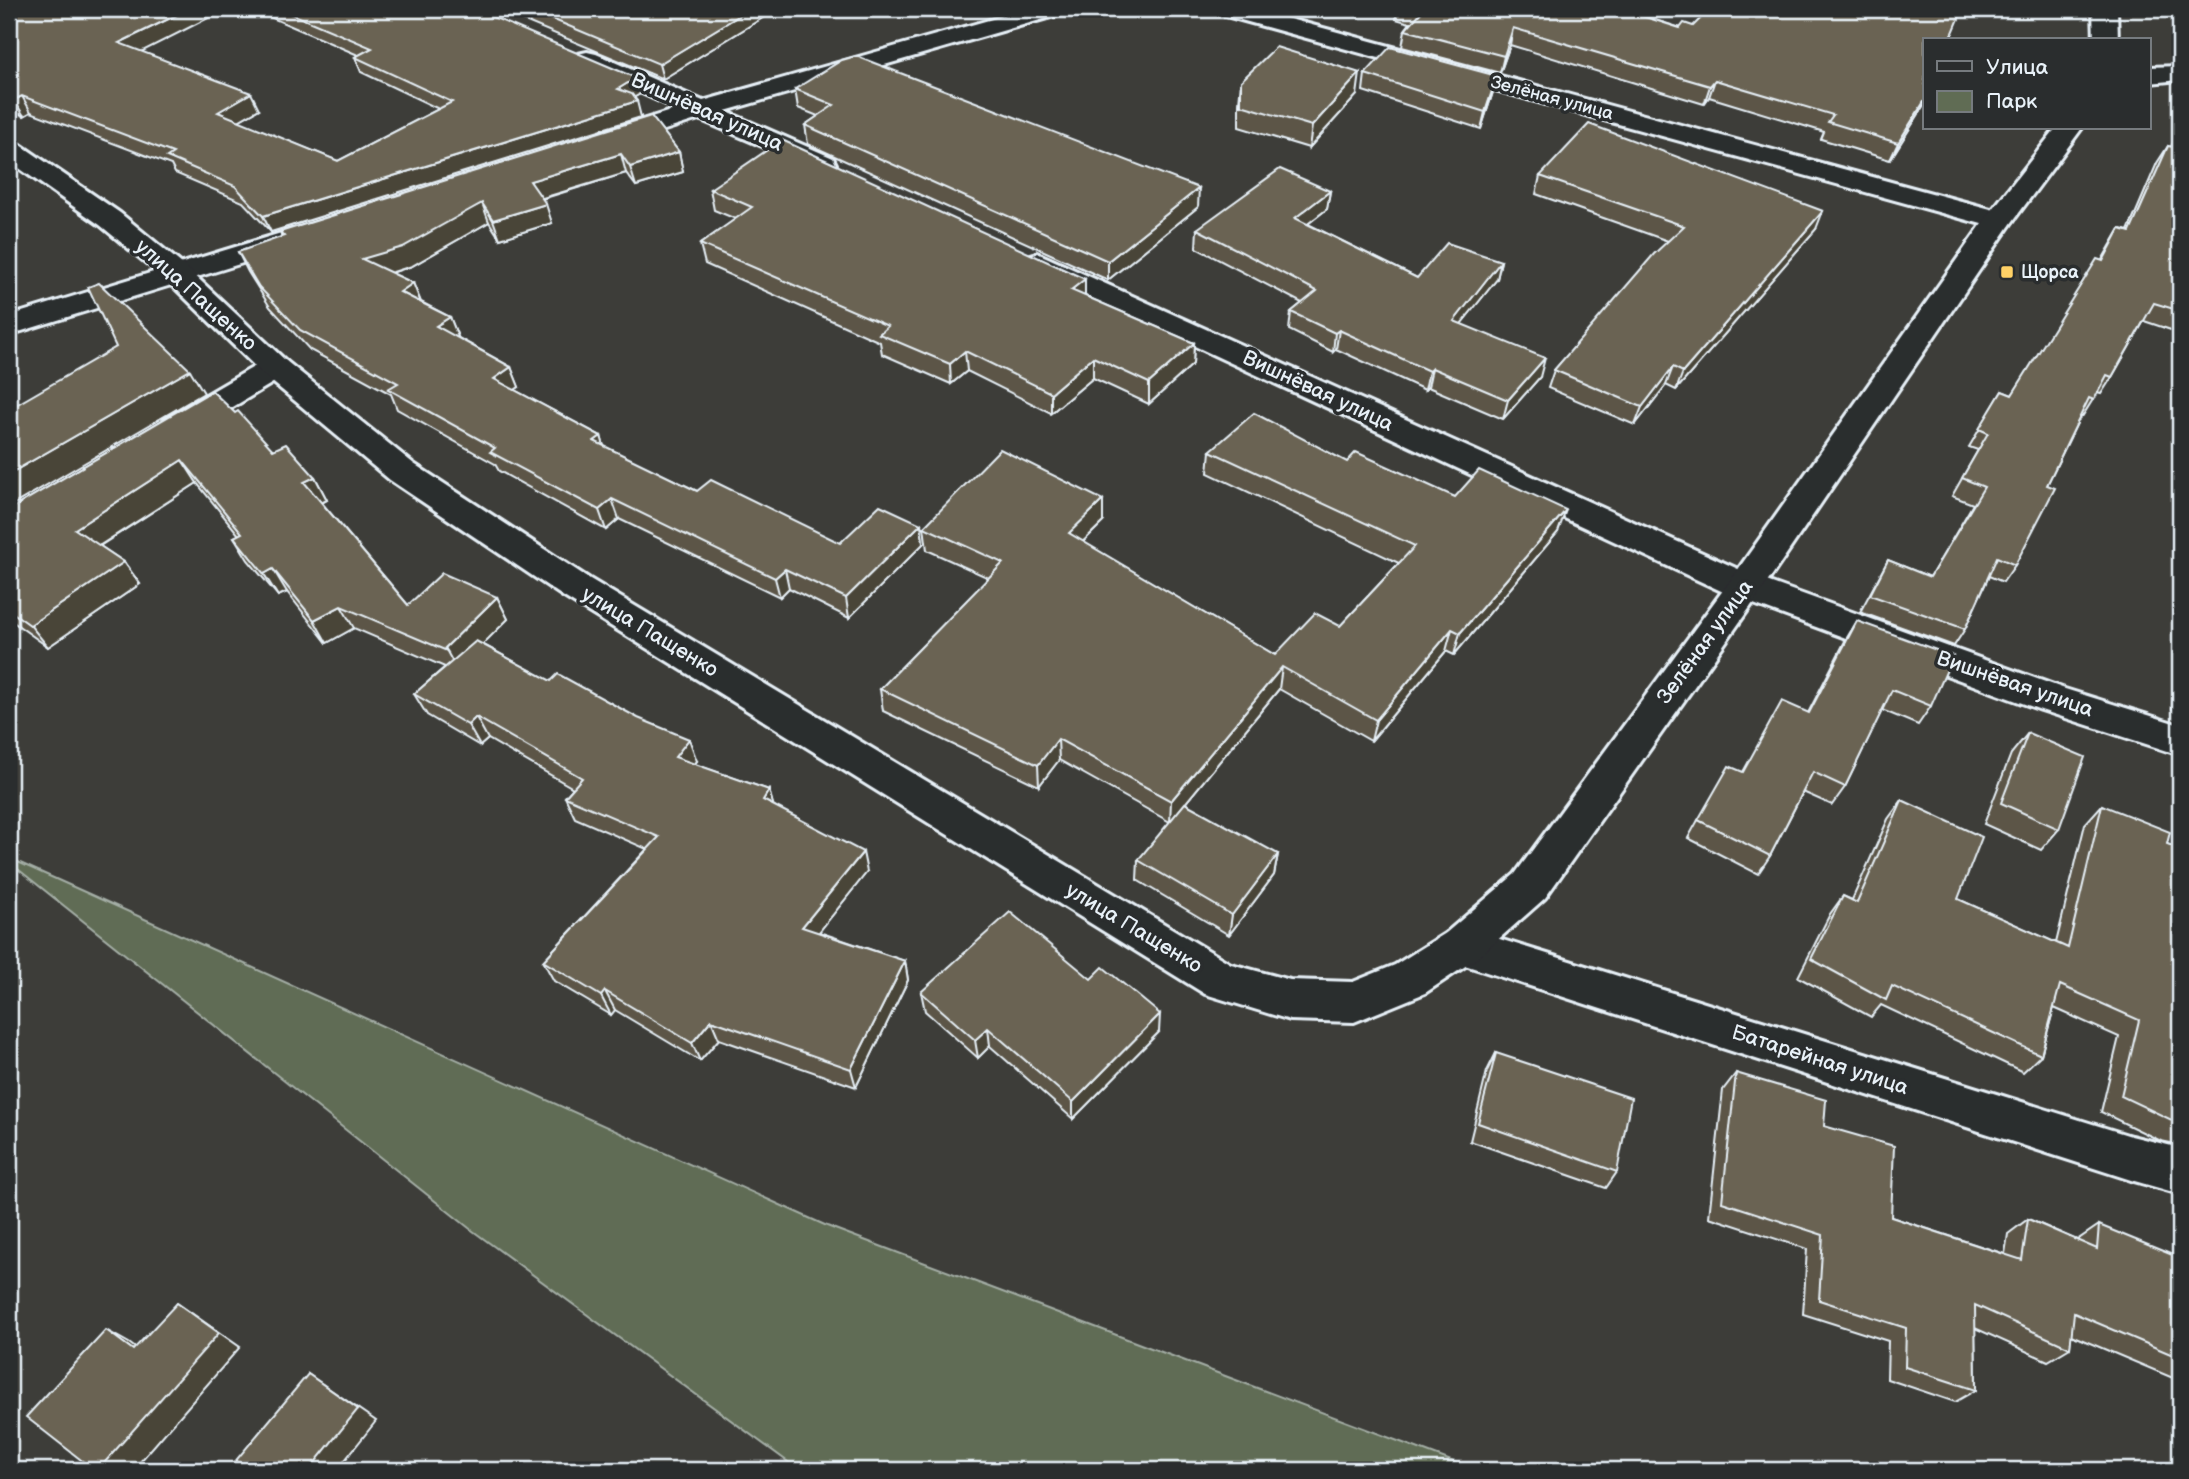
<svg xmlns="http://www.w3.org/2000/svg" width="2189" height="1479" viewBox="0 0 2189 1479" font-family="'Balsamiq Sans',sans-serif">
<rect width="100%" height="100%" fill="#3d3d39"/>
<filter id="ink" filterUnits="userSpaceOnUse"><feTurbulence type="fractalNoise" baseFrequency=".0143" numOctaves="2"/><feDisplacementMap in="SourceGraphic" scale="14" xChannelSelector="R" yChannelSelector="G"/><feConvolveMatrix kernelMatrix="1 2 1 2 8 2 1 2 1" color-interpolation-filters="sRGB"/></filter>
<g filter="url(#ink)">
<!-- green -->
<polygon fill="#606c54" stroke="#a4aea6" stroke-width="2" points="9,858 827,1226 1475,1470 799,1470 469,1228 9,862"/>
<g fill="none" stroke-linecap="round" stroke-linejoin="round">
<!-- street casing -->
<g stroke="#e8f1f8" stroke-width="6">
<g id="street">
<polygon points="1028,9 1065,9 1061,14 725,111 833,158 836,164 833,170 823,172 699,119 615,146 606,148 597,146 593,140 597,134 677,109 578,64 575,59 578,54 587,52 596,54 703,101"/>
<polygon points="1215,9 1253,9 2009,214 2013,220 2009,226 1999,228 1989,226 1219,14"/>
<polygon points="2093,9 2117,9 2118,40 2094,40"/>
<polygon points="291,230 301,233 305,239 301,245 9,335 9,316"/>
<polygon points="1037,253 1758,578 2065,689 2180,725 2180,755 2041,710 1732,596 1027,268 1023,262 1027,256"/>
<polygon points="275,358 286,361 291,368 286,375 188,434 177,437 166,434 161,426 166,418 264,361"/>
<polygon points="1461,927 2131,1136 2180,1148 2180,1194 2131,1180 1446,959 1440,946 1446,933"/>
</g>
</g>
<!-- secondary casing -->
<g stroke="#e8f1f8" stroke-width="6">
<g id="secondary">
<polygon points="2180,66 2180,80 2149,83 2149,67"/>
<polygon points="2056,128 2082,128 2010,225 1758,596 1545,898 1476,959 1425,993 1354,1022 1290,1020 1205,994 564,597 390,480 264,375 168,281 100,225 9,161 9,141 18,143 120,213 188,269 286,361 414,464 590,579 1231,964 1290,980 1353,982 1395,965 1446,933 1515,874 1732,578 1989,214"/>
</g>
</g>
<!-- street -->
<use href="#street" fill="#2a2d2e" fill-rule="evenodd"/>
<!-- secondary -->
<use href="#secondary" fill="#2a2d2e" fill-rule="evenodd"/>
</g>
<!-- wall -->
<g fill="#5b5547" stroke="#e8f1f8" stroke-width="2">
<polygon points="261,9 474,9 640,94 634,97 641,117 271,232 243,202 175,173 171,165 31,112 24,116 9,109 9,14 142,52 259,109 238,121 338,161 439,109 361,72 355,57 358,55 263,14"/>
<polygon points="496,9 777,9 663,79"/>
<polygon points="1397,9 1620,9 1925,104 1890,160 1821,139 1824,132 1709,97 1704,104 1510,45 1500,73 1402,47 1405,30 1410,23 1396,19"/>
<polygon points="1365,74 1493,92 1481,129 1363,91"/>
<polygon points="1241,81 1357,95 1309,148 1239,127 1239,103"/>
<polygon points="795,89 1198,207 1108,280 808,144 805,125 818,116 798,108"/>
<polygon points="651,116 679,152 683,172 636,186 626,173 542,199 552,223 500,239 489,222 412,266 391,273 413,283 421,302 450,317 458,337 457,337 511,367 519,387 514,390 601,436 604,447 697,491 840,543 921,524 923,544 849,618 789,588 780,597 619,519 606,530 499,471 495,464 397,409 391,394 310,350 270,307 248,272 238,252 282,237 280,232"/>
<polygon points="2180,129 2180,333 2144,321 2112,377 2101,394 2097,393 2082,417 2080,417 2047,485 2015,565 2003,582 1989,576 1965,629 1954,646 1860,612 1888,560 1930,577 1973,504 1952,496 1978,450 1969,447 2002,391 2012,395 2102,260 2120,229 2128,231 2157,163 2168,146 2171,147"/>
<polygon points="1540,176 1816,229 1676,390 1666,385 1635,425 1548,388 1554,370 1668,241 1536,194"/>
<polygon points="710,189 1085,279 1085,296 1194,343 1193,364 1149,404 1093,378 1051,413 967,371 951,384 882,354 880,342 705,264 700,244 736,219 714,210"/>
<polygon points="1330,191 1327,209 1308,224 1417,278 1501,261 1497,279 1461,324 1540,377 1503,419 1428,387 1425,390 1336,349 1333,352 1289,330 1291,312 1302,303 1196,248 1197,229"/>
<polygon points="212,391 273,450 315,477 327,500 322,503 408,605 497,597 508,619 482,644 697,761 694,764 769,790 773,805 867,872 819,932 905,961 908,980 856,1087 719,1039 700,1061 615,1010 611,1015 554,981 543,961 647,849 575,818 565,797 573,788 488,739 480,746 427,715 414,694 445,667 354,628 327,643 287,592 278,596 248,560 234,537 239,535 197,483 100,546 124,562 140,584 48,647 9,619 9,510"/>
<polygon points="1210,451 1347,462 1455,497 1558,532 1454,655 1446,651 1371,741 1279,689 1170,822 1059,760 1039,786 883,711 880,689 989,578 927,550 924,527 1103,522 1083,542 1275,655 1340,626 1399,563 1208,473"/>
<polygon points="1857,621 1931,706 1918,725 1882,710 1845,787 1832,805 1803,792 1770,856 1758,874 1688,838 1698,820 1743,772 1808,713 1845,641"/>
<polygon points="2180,660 2180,711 2172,709 2175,666"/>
<polygon points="2028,733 2059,829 2041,850 1984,824 2011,754"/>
<polygon points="1902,800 1958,899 2056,943 2085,824 2102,805 2167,844 2180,849 2180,1145 2161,1141 2101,1112 2119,1037 2054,1008 2041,1055 2023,1072 1881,1005 1871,1017 1798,977 1830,914 1843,896 1852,900 1888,819"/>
<polygon points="1278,854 1274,875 1229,935 1137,880 1138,860"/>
<polygon points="1091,979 1159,1032 1073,1119 990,1046 978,1058 925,1011 921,992"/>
<polygon points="1496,1053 1617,1172 1606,1188 1470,1141 1487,1071"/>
<polygon points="1736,1073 1824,1126 1891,1217 2005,1254 2008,1234 2028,1219 2077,1240 2099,1225 2174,1293 2180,1295 2180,1381 2071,1335 2070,1348 2048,1361 1975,1328 1976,1390 1955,1402 1887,1379 1888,1341 1803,1314 1807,1249 1709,1217 1723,1090"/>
</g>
<!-- shaded-wall -->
<g fill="#4a4539" stroke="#e8f1f8" stroke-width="2">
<polygon points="9,9 18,9 9,12"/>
<polygon points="189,9 226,9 127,59 119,43"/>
<polygon points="750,9 777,9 663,79 659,64"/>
<polygon points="1513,28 1510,45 1500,73 1504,56"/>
<polygon points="1360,73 1357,95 1309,148 1312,126"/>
<polygon points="1497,76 1493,92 1481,129 1485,112"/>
<polygon points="636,78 640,94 623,104 618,89"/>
<polygon points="1715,80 1709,97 1704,104 1710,86"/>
<polygon points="251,93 259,109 226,128 218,112"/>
<polygon points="22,96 31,112 24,116 14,100"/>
<polygon points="1925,100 1925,104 1890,160 1898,143"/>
<polygon points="637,101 641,117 271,232 263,216"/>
<polygon points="679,152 683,172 636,186 630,167"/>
<polygon points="621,154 626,173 536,200 530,181"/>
<polygon points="1199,188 1198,207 1108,280 1108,261"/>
<polygon points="1330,191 1327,209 1292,236 1295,218"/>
<polygon points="482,203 489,222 412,266 371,279 362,259"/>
<polygon points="546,204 552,223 500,239 493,220"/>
<polygon points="1823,211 1816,229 1676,390 1683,372"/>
<polygon points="1501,261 1497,279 1449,339 1454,321"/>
<polygon points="1085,279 1085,299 1071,290"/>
<polygon points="413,283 421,303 400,292"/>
<polygon points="450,317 458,337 445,346 436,326"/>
<polygon points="1339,330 1336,349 1333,352 1335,333"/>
<polygon points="1194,343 1193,364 1149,404 1149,383"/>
<polygon points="965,351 967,371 951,384 950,364"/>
<polygon points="1093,357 1093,378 1051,413 1051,393"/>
<polygon points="1545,358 1540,377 1503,419 1508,400"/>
<polygon points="511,367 519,387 501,399 494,379"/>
<polygon points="1673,367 1666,385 1635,425 1642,407"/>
<polygon points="1432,368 1428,387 1425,390 1429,371"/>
<polygon points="190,370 204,393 9,507 9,474"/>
<polygon points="601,436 607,456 594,441"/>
<polygon points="182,460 197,483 91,551 75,529"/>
<polygon points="315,477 327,500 317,505 304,482"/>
<polygon points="612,499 619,519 606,530 599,510"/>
<polygon points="1103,500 1103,522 1069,555 1069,533"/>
<polygon points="1566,510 1558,532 1454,655 1460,633"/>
<polygon points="921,524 923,544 849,618 846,598"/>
<polygon points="124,562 140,584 48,647 30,625"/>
<polygon points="273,569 287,592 278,596 264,574"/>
<polygon points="785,569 789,588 780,597 775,578"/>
<polygon points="497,597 508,619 457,670 445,648"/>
<polygon points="341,606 354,628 327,643 314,620"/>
<polygon points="1452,629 1446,651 1371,741 1376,720"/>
<polygon points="1282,667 1279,689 1170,822 1171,801"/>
<polygon points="476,717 488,739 480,746 468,725"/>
<polygon points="689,739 697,761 683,778 675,757"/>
<polygon points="1058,739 1059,760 1039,786 1038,765"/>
<polygon points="769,790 775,811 763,800"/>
<polygon points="863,852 867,872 807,947 802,927"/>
<polygon points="1278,854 1274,875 1229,935 1232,915"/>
<polygon points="905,961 908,980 856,1087 851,1069"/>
<polygon points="605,991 615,1010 611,1015 601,996"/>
<polygon points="1160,1014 1159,1032 1073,1119 1073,1102"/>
<polygon points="711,1020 719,1039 700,1061 692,1043"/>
<polygon points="988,1028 990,1046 978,1058 975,1040"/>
<polygon points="177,1303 240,1347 133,1470 98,1470"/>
<polygon points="106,1330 129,1343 156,1364 133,1350"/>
<polygon points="308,1374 376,1421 337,1470 309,1470"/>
</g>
<!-- building -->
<g fill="#6a6352" stroke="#e8f1f8" stroke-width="2">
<polygon points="25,9 189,9 119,43 251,93 218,112 338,161 452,102 355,57 372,48 280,9 474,9 636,78 618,89 632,94 637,101 263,216 235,186 167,157 173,153 22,96 14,100 9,97 9,14"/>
<polygon points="528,9 750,9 659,64"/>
<polygon points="1421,9 1620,9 1680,28 1684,23 1693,26 1710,9 1963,9 1950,40 1925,40 1925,100 1898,143 1828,122 1833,115 1715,80 1710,86 1513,28 1504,56 1405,30 1423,10"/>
<polygon points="1276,47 1360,73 1312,126 1241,105 1241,81"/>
<polygon points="1390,47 1497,76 1485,112 1365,74"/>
<polygon points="856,56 1199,188 1108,261 805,125 834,105 795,89 842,60"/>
<polygon points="651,116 679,152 630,167 621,154 530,181 546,204 493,220 482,203 403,247 362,259 413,283 400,292 450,317 436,326 511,367 494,379 601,436 594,441 697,491 711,480 840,543 880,505 921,524 846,598 785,569 775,578 612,499 599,510 490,452 495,448 388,389 398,383 300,330 259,287 238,252 284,236 280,232"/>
<polygon points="1589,124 1823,211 1683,372 1673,367 1642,407 1554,370 1654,254 1684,226 1540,176"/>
<polygon points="2180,133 2180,311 2154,303 2112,377 2107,375 2094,400 2089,398 2047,485 2055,488 2015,565 1997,557 1965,629 1870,595 1888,560 1930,577 1984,487 1962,478 1988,433 1979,429 2002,391 2012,395 2097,259 2103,261 2120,229 2130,232 2168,146 2173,147"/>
<polygon points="782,140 1085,279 1071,290 1194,343 1149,383 1093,357 1051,393 965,351 950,364 879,334 888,326 700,244 752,207 710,189"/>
<polygon points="1280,169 1330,191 1295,218 1417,278 1447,243 1501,261 1454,321 1545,358 1508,400 1432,368 1429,371 1339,330 1335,333 1291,312 1317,291 1197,229"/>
<polygon points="99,283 190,370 9,474 9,409 116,347 88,287"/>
<polygon points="212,391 235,413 238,411 273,450 286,444 315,477 304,482 408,605 442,573 497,597 445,648 447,651 341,606 314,620 273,569 264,574 234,537 242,533 182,460 75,529 124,562 30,625 9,610 9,510"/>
<polygon points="1254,413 1347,462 1356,452 1455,497 1479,470 1566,510 1460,633 1452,629 1376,720 1282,667 1171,801 1058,739 1038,765 880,689 1003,563 924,527 1000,449 1103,500 1069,533 1275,655 1315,613 1340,626 1415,546 1210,451"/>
<polygon points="1857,621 1953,656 1931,706 1892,690 1845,787 1813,772 1770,856 1698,820 1729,766 1743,772 1782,701 1809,713"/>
<polygon points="476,641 551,681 558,674 638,718 689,739 675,757 769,790 763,800 863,852 802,927 905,961 851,1069 711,1020 692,1043 605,991 601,996 543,961 659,837 565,797 582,778 476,717 468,725 414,694"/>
<polygon points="2028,733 2085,757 2059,829 2001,803"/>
<polygon points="1902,800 1982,837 1958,899 2068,948 2102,805 2170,832 2167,844 2180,849 2180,1124 2121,1096 2139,1020 2060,985 2041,1055 1892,986 1886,1000 1811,959 1843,896 1857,903"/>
<polygon points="1185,803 1278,854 1232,915 1138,860"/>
<polygon points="1010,912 1091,979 1103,967 1160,1014 1073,1102 988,1028 975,1040 921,992"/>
<polygon points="1496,1053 1631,1098 1617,1172 1478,1123"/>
<polygon points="1736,1073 1826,1100 1824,1126 1894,1146 1891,1217 2022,1260 2028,1219 2097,1249 2099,1225 2175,1256 2174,1293 2180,1295 2180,1358 2074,1313 2070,1348 1975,1305 1976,1390 1905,1367 1906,1328 1819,1300 1823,1235 1722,1202"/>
<polygon points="177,1303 219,1333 98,1470 94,1470 26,1417 106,1330 133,1350"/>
<polygon points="308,1374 358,1409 309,1470 228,1470"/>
</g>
</g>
<!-- markers -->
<rect fill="#ffd166" stroke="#2a2d2e" stroke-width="2.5" x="2000" y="265" width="14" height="14" rx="3.5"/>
<g text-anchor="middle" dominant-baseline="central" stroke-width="7" stroke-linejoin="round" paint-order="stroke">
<!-- far-street labels -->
<g font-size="18" fill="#e8f1f8" stroke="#2a2d2e">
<text transform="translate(1552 98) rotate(15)">Зелёная улица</text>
</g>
<!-- far-poi labels -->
<g font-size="18" font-weight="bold" fill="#e8f1f8" stroke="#2a2d2e" text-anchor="start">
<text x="2021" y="272">Щорса</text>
</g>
<!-- street labels -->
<g font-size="21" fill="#e8f1f8" stroke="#2a2d2e">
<text transform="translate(707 112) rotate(24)">Вишнёвая улица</text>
<text transform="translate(196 295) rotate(42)">улица Пащенко</text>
<text transform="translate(1318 391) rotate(25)">Вишнёвая улица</text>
<text transform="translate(650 632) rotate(31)">улица Пащенко</text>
<text transform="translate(1705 642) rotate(-54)">Зелёная улица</text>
<text transform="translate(2015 684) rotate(19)">Вишнёвая улица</text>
<text transform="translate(1134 928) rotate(31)">улица Пащенко</text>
<text transform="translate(1820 1060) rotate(18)">Батарейная улица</text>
</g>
</g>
<!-- margin -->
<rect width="2189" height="1479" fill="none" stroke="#2a2d2e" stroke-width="35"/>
<rect x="18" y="18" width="2154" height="1444" fill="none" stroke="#e8f1f8" stroke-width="2.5" filter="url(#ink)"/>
<!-- legend -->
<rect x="1923" y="38" width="228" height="91" fill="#2a2d2e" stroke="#767b7f" stroke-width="2"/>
<rect x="1937" y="61" width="35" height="10" fill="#2a2d2e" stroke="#767b7f" stroke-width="2"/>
<text x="1986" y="74" font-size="21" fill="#e8f1f8">Улица</text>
<rect x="1937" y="91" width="35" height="21" fill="#606c54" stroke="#767b7f" stroke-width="2"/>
<text x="1986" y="108" font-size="21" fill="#e8f1f8">Парк</text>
</svg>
